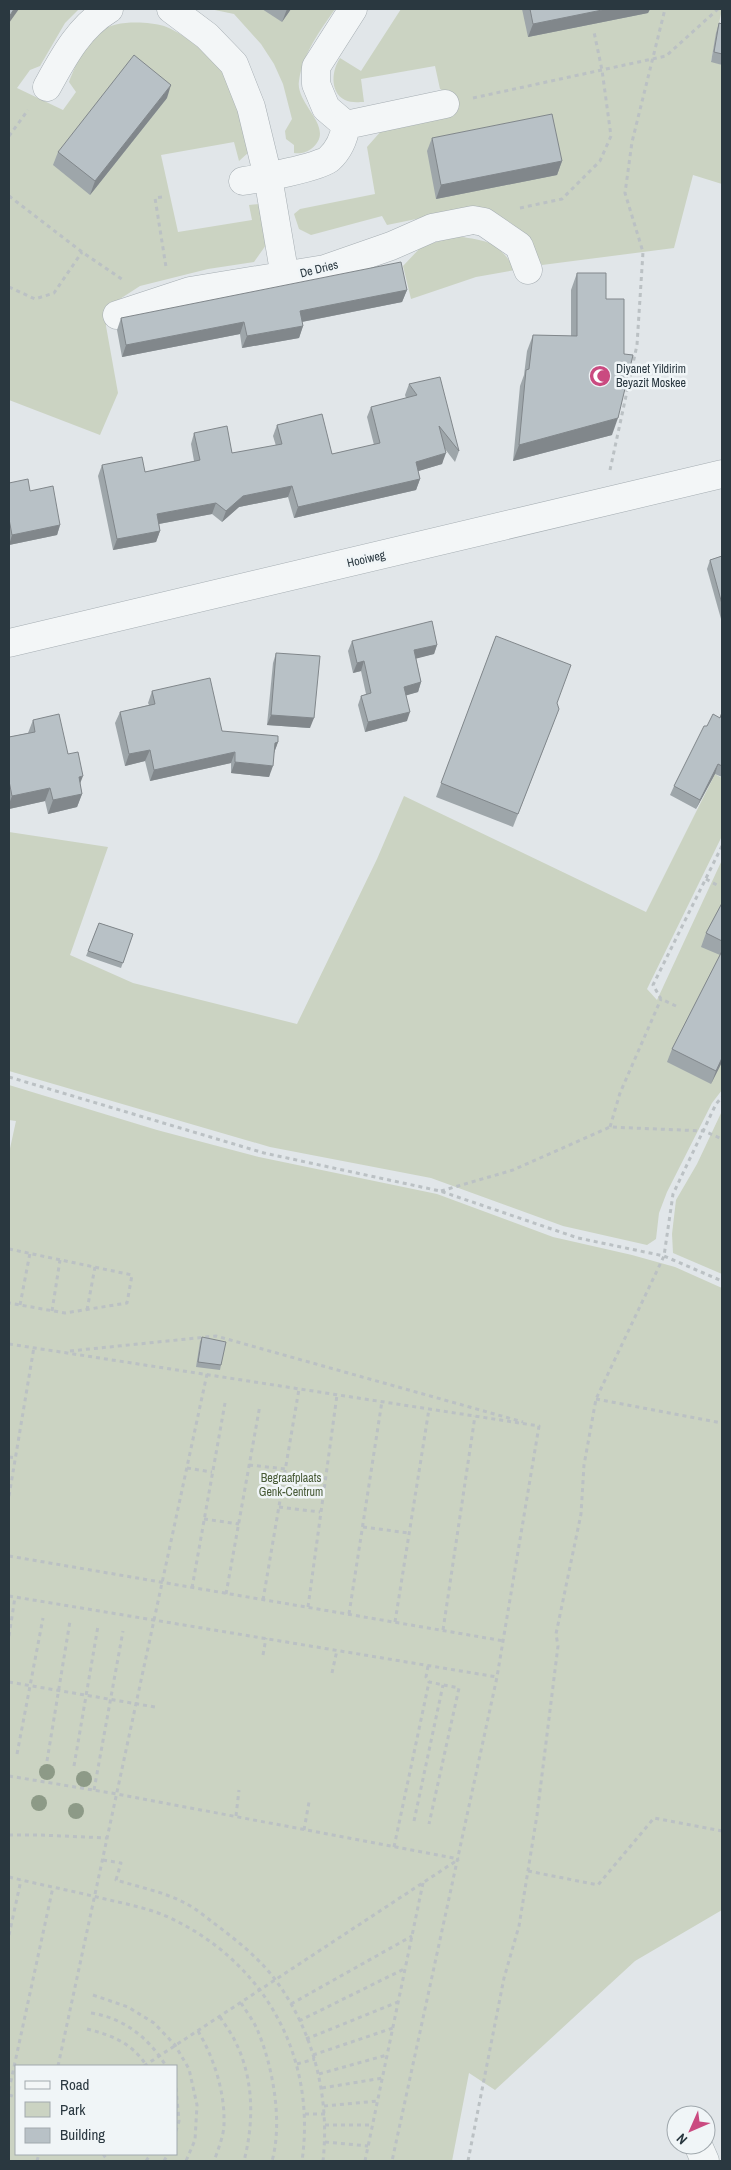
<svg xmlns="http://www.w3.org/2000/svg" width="731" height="2170" viewBox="0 0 731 2170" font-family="'Archivo Narrow',sans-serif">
<rect width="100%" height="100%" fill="#e1e6e9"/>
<!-- green -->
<g fill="#cbd3c2" fill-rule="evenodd">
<path d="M9,9H79L65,23L40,66L30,70L17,88L63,110L76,92L69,82C76,64 84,43 101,31C114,20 147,21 164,26C180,31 210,55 221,69C239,91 243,125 249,152L239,161L234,142L161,155L178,232L252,220L249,205L259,204L266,245L254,262L208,269L140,286L106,308V326L118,393L100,435L9,400Z"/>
<path d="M210,9H335C320,31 303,53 299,81C295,105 338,128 311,149C305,153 301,154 294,153V145L286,139L285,131L292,119L283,84L274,64L261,44L234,14Z"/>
<path d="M401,9H722L711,61L722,65V184L693,175L674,248L542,265L511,223L470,208L387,225L382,216L311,235L299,229L294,214L300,209L375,194L367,147L382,130L454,116L450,94L440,89L435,66L361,79L364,102C359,102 350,103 345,100C329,92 332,70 340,58L361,71Z"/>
<path d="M455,236C487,241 498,240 515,270L476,277L411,299L403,266L421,247Z"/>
<polygon points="715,774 722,778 722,836 647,989 657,1000 722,860 722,1090 712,1103 667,1192 659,1213 656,1239 647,1245 563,1226 431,1178 270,1147 9,1071 9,832 108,847 70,955 133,983 297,1024 377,859 404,796 646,912"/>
<path d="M9,1085L157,1130L259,1157L437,1194L553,1237L632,1255L675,1267L722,1288V1910L635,1961L495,2090L469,2073L452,2161H9V1153L16,1121L9,1120ZM16,2066H176V2154H16Z"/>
<polygon points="722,1111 722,1274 673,1253 672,1234 676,1200 697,1164"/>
</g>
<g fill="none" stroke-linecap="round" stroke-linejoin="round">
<!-- minor casing -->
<g stroke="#a6aeb3" stroke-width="29">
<g id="minor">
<polyline points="171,9 207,36 234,64 251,107 268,177 285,277"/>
<path d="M47,87C63,58 79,27 109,9"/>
<polyline points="346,125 326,108 316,84 316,67 353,9"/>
<path d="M243,181C257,179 321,167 329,159C339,150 344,138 346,125L445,104"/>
<polyline points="117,315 190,291 325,269 391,246 432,228 473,220 484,222 519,246 528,270"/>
<polyline points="9,643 722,474"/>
<polyline points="698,2145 705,2161"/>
</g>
</g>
<!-- path -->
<g stroke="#bbc1c4" stroke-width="3" stroke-dasharray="4 4" stroke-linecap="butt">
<polyline points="473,98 666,56 718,9"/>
<polyline points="9,136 28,110"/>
<polyline points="9,196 82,252 123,280"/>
<polyline points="162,197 155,198 166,267"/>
<polyline points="520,208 562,199 600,161 611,136 602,70 594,32"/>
<polyline points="9,287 35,299 54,293 82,252"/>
<polyline points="610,470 637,345 643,252 625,193 632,142 665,9"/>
<polyline points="706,879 717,885"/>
<polyline points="676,1006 661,999 653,985 722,846"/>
<polyline points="9,1077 264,1153 440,1191 578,1238 664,1256 722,1281"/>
<polyline points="610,1127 620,1093 661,999"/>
<polyline points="441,1191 513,1170 610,1127 704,1131 722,1139"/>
<polyline points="9,1249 132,1275 127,1303 65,1313 9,1303"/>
<polyline points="20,1305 30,1253"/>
<polyline points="87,1310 95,1267"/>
<polyline points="52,1311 60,1260"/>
<polyline points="9,1344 539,1426 497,1677 392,2161"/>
<polyline points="70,1351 216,1336 523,1422"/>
<polyline points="596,1399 722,1423"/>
<polyline points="9,1457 16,1458"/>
<polyline points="249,1465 286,1469"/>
<polyline points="187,1468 212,1472"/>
<polyline points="9,1496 34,1347"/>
<polyline points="279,1507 320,1512"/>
<polyline points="204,1519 239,1524"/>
<polyline points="363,1527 409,1533"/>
<polyline points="9,1556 504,1641"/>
<polyline points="192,1588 225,1403"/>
<polyline points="226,1594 260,1405"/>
<polyline points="9,1596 497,1677"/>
<polyline points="263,1600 299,1389"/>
<polyline points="308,1607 337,1395"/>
<polyline points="349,1614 382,1401"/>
<polyline points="395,1622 429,1409"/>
<polyline points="443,1630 475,1416"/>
<polyline points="9,1636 15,1597"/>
<polyline points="263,1655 266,1638"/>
<polyline points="428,1666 426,1677 429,1682 459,1688 429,1824"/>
<polyline points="332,1673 337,1650"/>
<polyline points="9,1682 155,1707"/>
<polyline points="17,1754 43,1618"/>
<polyline points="47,1761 70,1621"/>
<polyline points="74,1766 98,1626"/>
<polyline points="9,1776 117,1794 459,1859"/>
<polyline points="94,1790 123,1631"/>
<polyline points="236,1816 239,1790"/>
<polyline points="414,1821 443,1685"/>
<polyline points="304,1830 309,1802"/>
<polyline points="9,1835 40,1835 107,1838"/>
<polyline points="394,1847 429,1682"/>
<path d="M103,1860L121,1863L116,1880C139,1887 164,1892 185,1903C197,1909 208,1919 219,1927C240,1943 261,1960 277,1982C314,2033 330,2098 323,2161"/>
<polyline points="528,1871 598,1885 654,1818 722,1831"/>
<path d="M9,1877C41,1885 73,1891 105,1899C126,1904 148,1908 168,1917C264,1961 317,2056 302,2161"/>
<polyline points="9,1935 21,1880"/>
<polyline points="93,1995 128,2007 154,2023 175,2045 189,2069 197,2105 195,2140 186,2161"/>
<path d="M241,2003C246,2011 253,2020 257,2029C273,2066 283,2122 272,2161"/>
<polyline points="291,2004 412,1936"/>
<path d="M91,2013C124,2018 149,2038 166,2066"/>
<path d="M220,2017C225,2025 232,2034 236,2043C254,2080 254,2122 244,2161"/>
<polyline points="299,2021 406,1968"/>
<path d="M87,2029C111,2035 132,2043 146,2065"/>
<path d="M198,2031C214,2058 225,2092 224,2124C224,2135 218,2150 214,2161"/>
<polyline points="306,2039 398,2002"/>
<polyline points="313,2055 393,2028"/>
<polyline points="297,2064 315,2059"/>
<polyline points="58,2066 207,1374"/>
<polyline points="144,2066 459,1859"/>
<polyline points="319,2074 387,2055"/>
<polyline points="176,2088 179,2121 176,2131"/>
<polyline points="322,2088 383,2078"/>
<polyline points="9,2090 53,1887"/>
<polyline points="9,2095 16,2097"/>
<polyline points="324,2106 378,2101"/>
<polyline points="305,2114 325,2114"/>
<polyline points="325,2125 372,2125"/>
<polyline points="325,2142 368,2146"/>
<polyline points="103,2154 108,2161"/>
<polyline points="37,2161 39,2154"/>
<polyline points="146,2161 151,2154"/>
<polyline points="164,2161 168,2154"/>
<polyline points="365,2161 423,1883"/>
<polyline points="468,2161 504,1978 519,1926 537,1815 558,1646 556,1634 581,1514 584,1465 596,1399 664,1256 673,1194 716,1104 722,1097"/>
</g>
<!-- minor -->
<use href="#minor" stroke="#f3f6f7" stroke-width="28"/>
</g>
<!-- trees -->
<g fill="#8d9a87">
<circle cx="47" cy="1772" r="8"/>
<circle cx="84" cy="1779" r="8"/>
<circle cx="39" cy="1803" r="8"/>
<circle cx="76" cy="1811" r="8"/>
</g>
<!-- wall -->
<g fill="#9ea6aa">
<polygon points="262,9 291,9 282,22"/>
<polygon points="522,9 650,9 648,13 528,37"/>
<polygon points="719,23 722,24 722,65 711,62 716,33"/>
<polygon points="167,98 90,195 53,165 58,152"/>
<polygon points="432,138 562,161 557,175 436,199 427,151"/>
<polygon points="577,273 606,299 612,435 513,461 520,386 524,375 527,351 533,335 571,336 571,290"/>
<polygon points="407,290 402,302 302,322 303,326 299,338 242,348 240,334 122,357 117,330 121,318"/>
<polygon points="409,384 459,451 455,462 445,449 442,464 418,471 420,479 416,490 294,518 288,497 239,507 222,522 212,514 159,524 160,531 156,542 113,550 98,476 102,465 145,472 194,461 191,444 194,433 232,453 276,446 273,436 277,425 332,454 374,445 367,417 371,407 406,398 405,395"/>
<polygon points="9,483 30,491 60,525 57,535 9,545"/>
<polygon points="722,556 722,619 721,619 707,569 710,560"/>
<polygon points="496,636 554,722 513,827 436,797"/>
<polygon points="352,641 437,645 434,654 416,658 421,682 418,692 406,695 407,721 365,732 358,705 361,696 366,694 361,671 353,673 348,651"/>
<polygon points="276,653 310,728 267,725 273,663"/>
<polygon points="152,691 222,731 278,742 274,753 269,777 231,773 231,763 150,781 145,761 125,766 115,723 120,712 149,705 148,703"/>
<polygon points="722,712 722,777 715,774 696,809 670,795 674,786 707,726 720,718"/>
<polygon points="33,720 68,754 80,783 82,794 77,807 48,814 45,801 9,809 9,737 28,733"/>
<polygon points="722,903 722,1062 711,1084 667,1062 672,1049 720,955 701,947 706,933"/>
<polygon points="99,923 133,934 121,968 86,956"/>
<polygon points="202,1337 221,1365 220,1370 196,1367 200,1342"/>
</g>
<!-- shaded-wall -->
<g fill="#81878b">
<polygon points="14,9 19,9 9,23 9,17"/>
<polygon points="287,9 291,9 282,22"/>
<polygon points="607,9 650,9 648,13 528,37 533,24"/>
<polygon points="171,85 167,98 90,195 95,181"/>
<polygon points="562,161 557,175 436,199 441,185"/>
<polygon points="407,290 402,302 296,323 300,311"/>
<polygon points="244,322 240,334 122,357 126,345"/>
<polygon points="303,326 299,338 242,348 247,336"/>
<polygon points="618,418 612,435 513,461 519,445"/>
<polygon points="446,453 442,464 412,473 416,462"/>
<polygon points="420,479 416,490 294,518 298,507"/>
<polygon points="292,486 288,497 239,507 222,522 226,511 243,496"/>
<polygon points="216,503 212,514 153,525 157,514"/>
<polygon points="60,525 57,535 9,545 12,535"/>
<polygon points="160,531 156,542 113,550 117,539"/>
<polygon points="437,645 434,654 411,660 414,650"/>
<polygon points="364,661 361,671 353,673 357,663"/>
<polygon points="421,682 418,692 401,697 404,687"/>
<polygon points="410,712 407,721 365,732 368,722"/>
<polygon points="271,715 314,718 310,728 267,725"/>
<polygon points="278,742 274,753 275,743"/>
<polygon points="150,750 145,761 125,766 129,754"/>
<polygon points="235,752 231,763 150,781 154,770"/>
<polygon points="235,762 273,766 269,777 231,773"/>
<polygon points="718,764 715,774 696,809 700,800"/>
<polygon points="83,776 78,789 79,777"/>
<polygon points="50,788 45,801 9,809 9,804 12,796"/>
<polygon points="82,794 77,807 48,814 53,800"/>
<polygon points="722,1058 722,1062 711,1084 716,1071"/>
</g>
<!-- building -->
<g fill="#b8c1c6" stroke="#81878b">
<polygon points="9,9 14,9 9,17"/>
<polygon points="530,9 607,9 533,24"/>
<polygon points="719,23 722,24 722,54 714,52"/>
<polygon points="134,55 171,85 95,181 58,152"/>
<polygon points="552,114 562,161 441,185 432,138"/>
<polygon points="401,262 407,290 300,311 303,326 247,336 244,322 126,345 121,318"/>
<polygon points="577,273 606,273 606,299 624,299 624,354 633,355 618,418 519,445 526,370 529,369 533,335 577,336"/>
<polygon points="440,377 459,451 439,426 446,453 416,462 420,479 298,507 292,486 243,496 226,511 216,503 157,514 160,531 117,539 102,465 142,457 145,472 200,460 194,433 227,426 232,453 282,444 277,425 322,414 332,454 380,443 371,407 417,395 409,384"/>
<polygon points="28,479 30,491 53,486 60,525 12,535 9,519 9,483"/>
<polygon points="722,556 722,604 710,560"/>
<polygon points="432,621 437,645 414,650 421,682 404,687 410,712 368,722 361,696 371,693 364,661 357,663 352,641"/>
<polygon points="496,636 571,665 557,703 559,709 518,814 441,783"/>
<polygon points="276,653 320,656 314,718 271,715"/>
<polygon points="210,678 222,731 278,736 278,742 275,743 273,766 235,762 235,752 154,770 150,750 129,754 120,712 155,704 152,691"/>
<polygon points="722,712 722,766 718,764 700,800 674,786 704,726 707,726 713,714 720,718"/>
<polygon points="59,714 68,754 78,752 83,776 79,777 82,794 53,800 50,788 12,796 9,781 9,737 35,732 33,720"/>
<polygon points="722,903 722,941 706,933"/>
<polygon points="99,923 133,934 123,963 88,951"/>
<polygon points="722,951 722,1058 716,1071 672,1049"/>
<polygon points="202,1337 226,1342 221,1365 198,1362"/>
</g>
<!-- icons -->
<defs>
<g id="mosque-disc" transform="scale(1.125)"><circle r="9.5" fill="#ca4a80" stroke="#f0f5f7"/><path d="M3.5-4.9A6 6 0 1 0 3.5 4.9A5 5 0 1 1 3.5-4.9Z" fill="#fff"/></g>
</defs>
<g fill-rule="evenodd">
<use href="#mosque-disc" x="600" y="376"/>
</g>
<g text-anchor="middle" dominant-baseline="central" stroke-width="5" stroke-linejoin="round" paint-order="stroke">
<!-- street labels -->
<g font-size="12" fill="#2a3840" stroke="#f0f5f7">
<text transform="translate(319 269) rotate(-14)">De Dries</text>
<text transform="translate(366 559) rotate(-13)">Hooiweg</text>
</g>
<!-- poi labels -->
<g font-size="12" fill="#2a3840" stroke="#f0f5f7" text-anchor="start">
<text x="616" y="369">Diyanet Yildirim<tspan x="616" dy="14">Beyazit Moskee</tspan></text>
</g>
<!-- park labels -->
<g font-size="12" fill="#485b37" stroke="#f0f5f7">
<text x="291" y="1478">Begraafplaats<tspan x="291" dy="14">Genk-Centrum</tspan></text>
</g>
</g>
<!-- border -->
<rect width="731" height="2170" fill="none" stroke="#2a3840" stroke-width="20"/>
<!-- legend -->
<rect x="15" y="2065" width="162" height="90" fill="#f0f5f7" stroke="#a1a9ae"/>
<rect x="25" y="2081" width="25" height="8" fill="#f3f6f7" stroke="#a1a9ae"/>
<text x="60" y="2090" font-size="15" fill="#2a3840">Road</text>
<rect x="25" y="2102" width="25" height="15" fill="#cbd3c2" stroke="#a1a9ae"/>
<text x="60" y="2115" font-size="15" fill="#2a3840">Park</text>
<rect x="25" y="2128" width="25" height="15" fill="#b8c1c6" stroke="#a1a9ae"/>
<text x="60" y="2140" font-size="15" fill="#2a3840">Building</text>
<!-- north arrow -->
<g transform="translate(691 2130) rotate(225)"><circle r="24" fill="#f0f5f7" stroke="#a1a9ae"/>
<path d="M0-4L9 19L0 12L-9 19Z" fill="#ca4a80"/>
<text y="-8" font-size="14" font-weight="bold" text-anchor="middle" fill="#2a3840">N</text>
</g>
</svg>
